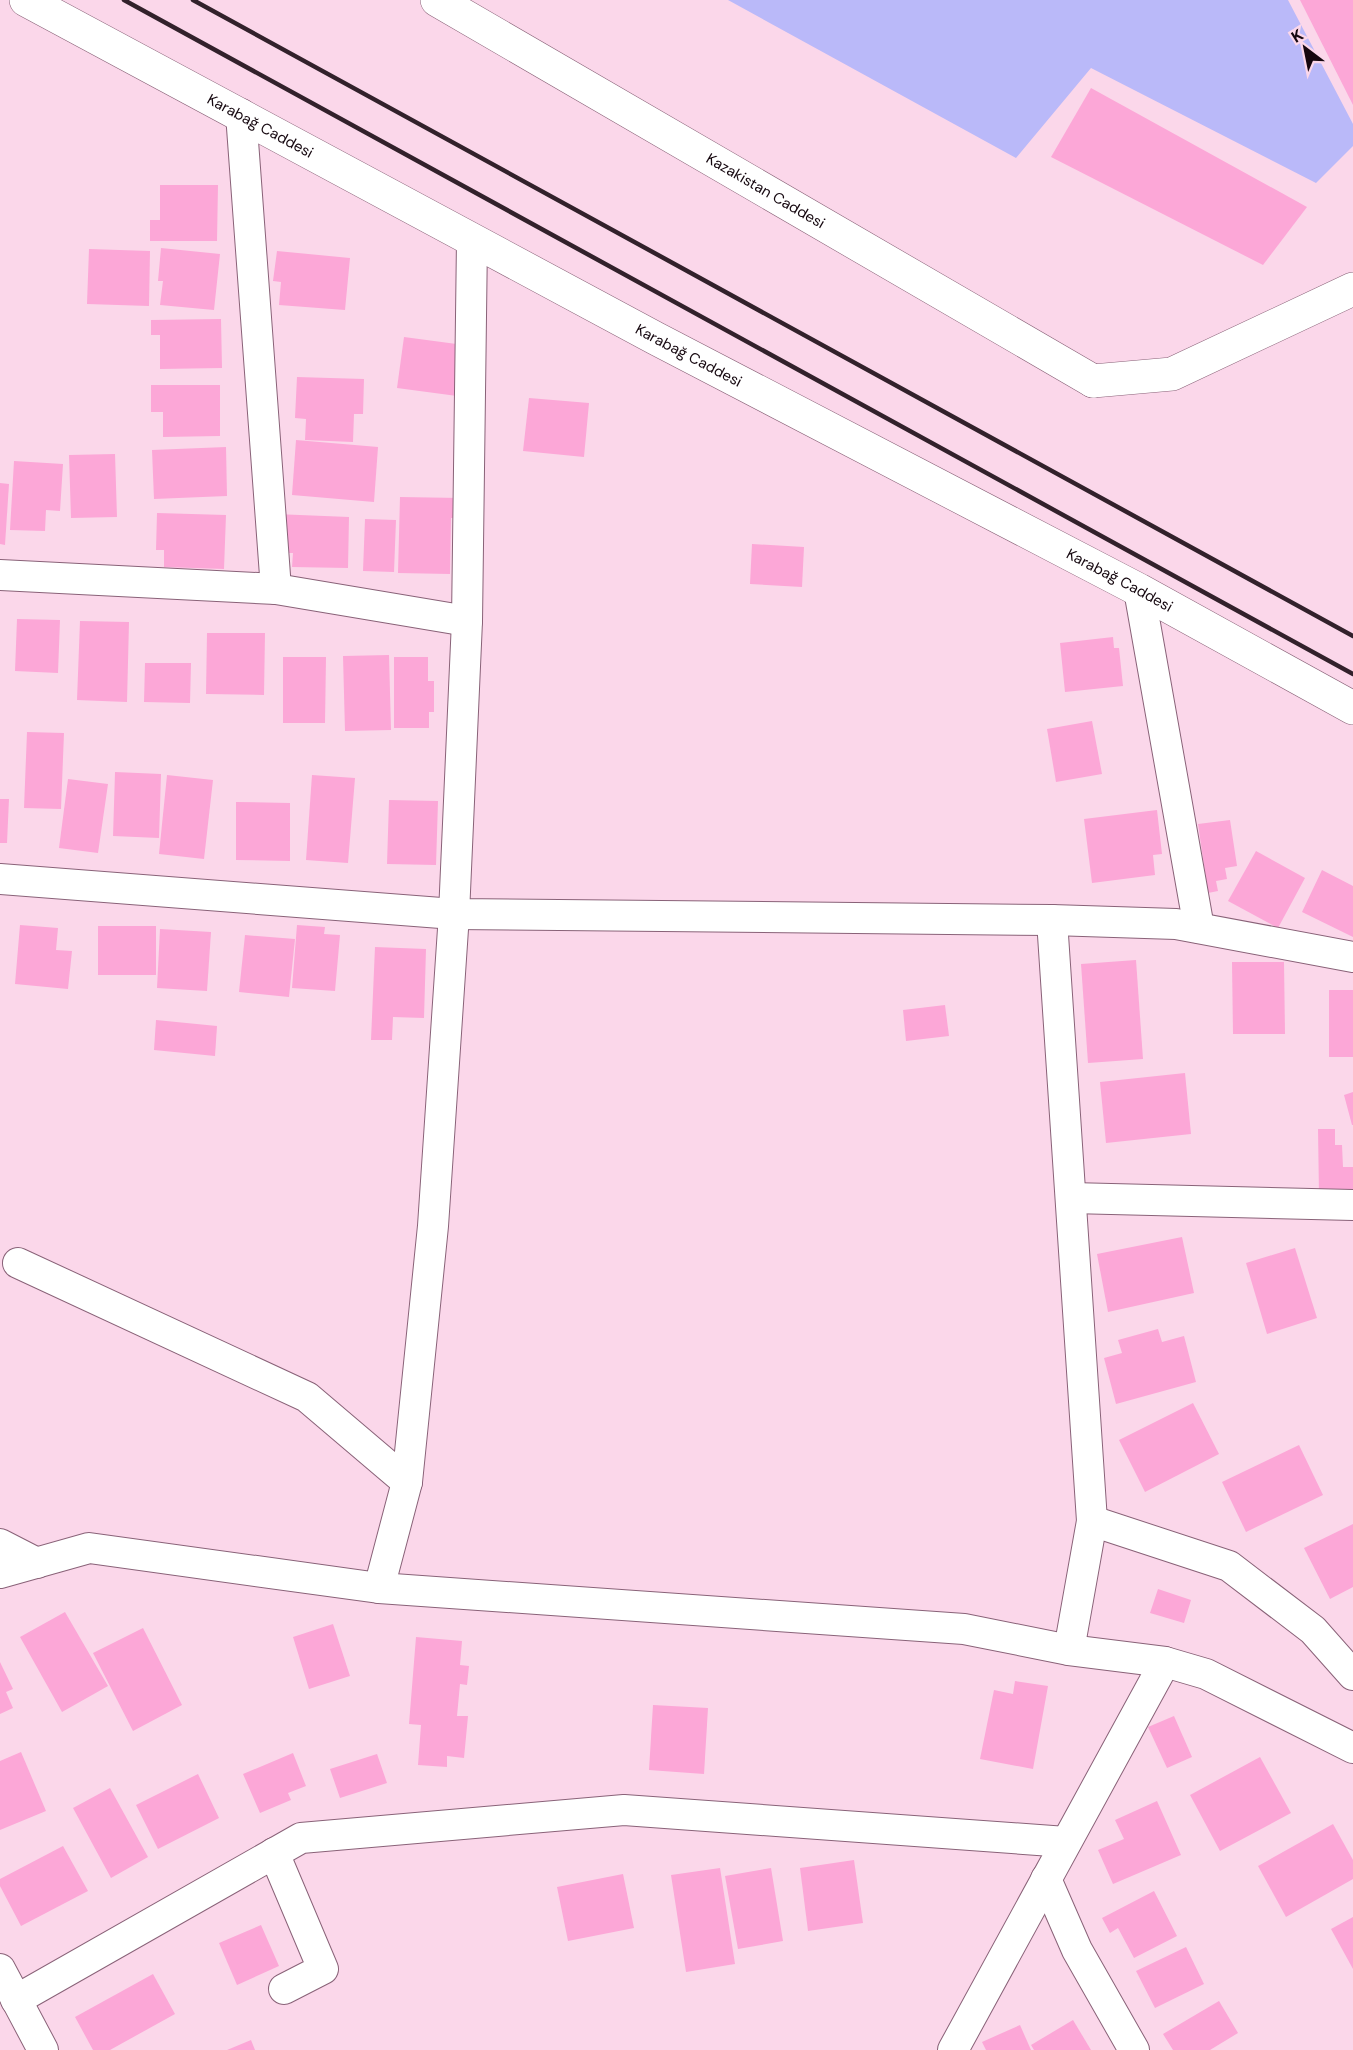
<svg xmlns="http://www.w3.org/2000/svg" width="1353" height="2050" viewBox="0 0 1353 2050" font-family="'DM Sans',sans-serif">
<rect width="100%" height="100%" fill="#fbd7ea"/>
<!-- green -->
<polygon fill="#bab9f9" points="728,0 1288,0 1353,124 1353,146 1316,183 1091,68 1016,158"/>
<!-- building -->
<g fill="#fca7d7">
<polygon points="1300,0 1353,0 1353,105"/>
<polygon points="1091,88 1307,207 1263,265 1051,157"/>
<polygon points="160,185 218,185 217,241 150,241 150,220 160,220"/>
<polygon points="161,248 220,254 214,310 160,305 163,281 158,281"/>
<polygon points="89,249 150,251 149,306 87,304"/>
<polygon points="277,251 350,258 345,310 279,305 281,282 273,281"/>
<polygon points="221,319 222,368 160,369 160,335 151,335 151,320"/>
<polygon points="404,337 464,345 457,396 397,388"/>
<polygon points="297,377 364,379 363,414 354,414 353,442 305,440 306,419 295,418"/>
<polygon points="151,385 220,385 220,436 163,437 163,412 151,412"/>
<polygon points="529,398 589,403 584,457 523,451"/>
<polygon points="296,440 378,447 374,502 292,495"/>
<polygon points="226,447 227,496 154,499 152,450"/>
<polygon points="115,454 117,517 71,518 69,455"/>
<polygon points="14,461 63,464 60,511 46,510 45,531 10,530"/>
<polygon points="0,483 9,484 5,545 0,544"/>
<polygon points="400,497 461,498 460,518 451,518 450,574 398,573"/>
<polygon points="157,513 226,515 224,569 164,567 164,550 156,550"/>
<polygon points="275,514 349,517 348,568 292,567 293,553 274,553"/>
<polygon points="365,519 396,520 394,572 363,571"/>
<polygon points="752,544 804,547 802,587 750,584"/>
<polygon points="17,619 60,620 58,673 15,671"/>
<polygon points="80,621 129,622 127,702 77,700"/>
<polygon points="207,633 265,633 264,695 206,694"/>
<polygon points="1113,637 1114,648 1119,648 1123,686 1065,692 1060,643"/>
<polygon points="389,655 391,730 345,731 343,656"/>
<polygon points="283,657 326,657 325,723 283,723"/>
<polygon points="394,657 428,657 428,681 434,681 434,712 429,712 429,728 394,728"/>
<polygon points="145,663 191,663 190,703 144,702"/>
<polygon points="1092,721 1102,774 1056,782 1047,729"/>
<polygon points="27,732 64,733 61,809 24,808"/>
<polygon points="115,772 161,774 159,838 113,836"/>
<polygon points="167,775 213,780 204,859 159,854"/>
<polygon points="312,775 355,778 348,863 306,860"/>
<polygon points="68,779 108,784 98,853 59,848"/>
<polygon points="0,799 9,799 7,843 0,843"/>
<polygon points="389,800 438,801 436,865 387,864"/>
<polygon points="236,802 290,803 290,861 236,860"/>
<polygon points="1157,810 1162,854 1153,855 1155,875 1092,883 1084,819"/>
<polygon points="1230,820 1237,866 1225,868 1227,879 1216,881 1218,891 1208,893 1198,824"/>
<polygon points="1256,851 1305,878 1278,928 1228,901"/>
<polygon points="1322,870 1353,886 1353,937 1302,912"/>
<polygon points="20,925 58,928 56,950 72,951 68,989 15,984"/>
<polygon points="297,925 325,927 324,934 340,935 335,991 292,988"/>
<rect x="98" y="926" width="58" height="49"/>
<polygon points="160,929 211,932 207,991 157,988"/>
<polygon points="245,935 295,939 289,997 239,992"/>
<polygon points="375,947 426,949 424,1018 393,1017 392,1040 371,1040"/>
<polygon points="1136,960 1143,1059 1088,1063 1081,964"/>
<polygon points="1232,962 1284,962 1285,1034 1233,1034"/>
<rect x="1329" y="990" width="24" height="67"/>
<polygon points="945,1005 949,1036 906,1041 903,1010"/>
<polygon points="156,1020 217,1026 215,1056 154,1050"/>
<polygon points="1185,1073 1191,1134 1106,1143 1100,1082"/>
<polygon points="1353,1092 1353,1125 1352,1125 1344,1095"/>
<polygon points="1318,1129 1335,1129 1335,1145 1342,1145 1343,1167 1353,1167 1353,1194 1319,1195"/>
<polygon points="1182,1237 1194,1293 1108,1312 1097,1254"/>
<polygon points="1295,1248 1317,1318 1267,1334 1246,1263"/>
<polygon points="1158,1329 1162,1342 1184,1336 1196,1382 1116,1404 1104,1358 1122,1353 1118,1340"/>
<polygon points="1193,1403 1219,1454 1145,1492 1119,1440"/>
<polygon points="1299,1445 1323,1495 1246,1532 1222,1482"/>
<polygon points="1353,1524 1353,1587 1330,1599 1304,1548"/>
<polygon points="1158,1589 1191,1600 1184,1623 1150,1613"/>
<polygon points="65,1612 108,1686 62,1712 20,1637"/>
<polygon points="333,1624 350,1676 309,1689 293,1637"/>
<polygon points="143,1628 182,1705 133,1731 93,1653"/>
<polygon points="416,1637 462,1641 460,1665 469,1666 467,1685 460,1684 457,1716 468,1716 464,1758 447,1756 447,1767 418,1765 421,1725 409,1724"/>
<polygon points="0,1662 13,1689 6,1692 13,1708 0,1714"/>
<polygon points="1015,1681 1048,1686 1033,1769 980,1759 994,1690 1013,1694"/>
<polygon points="653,1705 708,1708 704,1774 649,1770"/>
<polygon points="1174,1716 1192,1757 1167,1768 1148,1727"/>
<polygon points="21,1752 46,1811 0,1830 0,1761"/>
<polygon points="293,1753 306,1786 288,1793 291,1800 260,1813 243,1774"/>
<polygon points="377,1754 387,1783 340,1798 330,1769"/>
<polygon points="1260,1757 1291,1813 1220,1851 1190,1795"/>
<polygon points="198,1774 219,1818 158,1849 136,1805"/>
<polygon points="110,1788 148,1857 111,1878 73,1808"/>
<polygon points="1157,1801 1181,1855 1113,1884 1098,1850 1124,1839 1115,1820"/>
<polygon points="1333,1824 1353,1860 1353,1879 1286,1917 1258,1866"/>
<polygon points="63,1846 88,1891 21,1926 0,1886 0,1879"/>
<polygon points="854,1860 863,1923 808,1931 800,1868"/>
<polygon points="720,1868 735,1964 686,1972 671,1875"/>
<polygon points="771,1868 783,1941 738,1949 725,1876"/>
<polygon points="623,1874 634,1928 568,1941 557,1887"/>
<polygon points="1154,1891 1177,1936 1134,1958 1118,1928 1110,1933 1102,1918"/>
<polygon points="1353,1917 1353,1969 1331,1929"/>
<polygon points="261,1925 279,1966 237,1985 219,1943"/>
<polygon points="1186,1947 1204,1984 1155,2008 1136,1971"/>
<polygon points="153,1974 175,2014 110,2050 93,2050 75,2017"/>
<polygon points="1219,2001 1238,2033 1210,2050 1173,2050 1163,2034"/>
<polygon points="1073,2020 1091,2050 1034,2050 1031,2045"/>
<polygon points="1020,2025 1031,2050 986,2050 982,2042"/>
<polygon points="251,2040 255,2050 227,2050"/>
</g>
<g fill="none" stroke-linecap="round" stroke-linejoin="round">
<!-- minor casing -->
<g stroke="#896278" stroke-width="32">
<g id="minor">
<polyline points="241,114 276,589"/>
<polyline points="0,575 276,589 467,621"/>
<polyline points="1139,590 1199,928"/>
<polyline points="0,879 454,914 1052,920 1176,924 1353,957"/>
<polyline points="1052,920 1092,1521 1069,1650"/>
<polyline points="1071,1198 1353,1205"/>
<polyline points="18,1263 307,1397 407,1482"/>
<polyline points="1092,1521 1229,1566 1313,1630 1353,1675"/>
<polyline points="0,1544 37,1563"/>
<polyline points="0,1573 89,1548 379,1588 964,1629 1069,1650 1165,1662 1206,1674 1353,1748"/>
<polyline points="379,1588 407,1482 433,1226 454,914 467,621 472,240"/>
<polyline points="274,1853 323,1969 284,1989"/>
<polyline points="1046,1879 1077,1950 1134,2050"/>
<polyline points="0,1969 43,2050"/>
<polyline points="16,2000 301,1838 624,1810 1066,1842"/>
<polyline points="953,2050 1165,1662"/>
</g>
</g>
<!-- tertiary casing -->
<g stroke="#896278" stroke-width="34">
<polyline id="tertiary" points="1093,381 1172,374 1353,289"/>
</g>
<!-- secondary casing -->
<g stroke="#896278" stroke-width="34">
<g id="secondary">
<path id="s1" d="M26,0L655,338L1139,590L1353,708"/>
<path id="s2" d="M437,0L1093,381"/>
</g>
</g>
<!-- minor -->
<use href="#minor" stroke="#fff" stroke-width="30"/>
<!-- tertiary -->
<use href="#tertiary" stroke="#fff" stroke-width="33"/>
<!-- secondary -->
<use href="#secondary" stroke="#fff" stroke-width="33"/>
<!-- rail -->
<g stroke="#32212b" stroke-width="4.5">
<polyline points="124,0 1353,674"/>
<polyline points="193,0 1353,636"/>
</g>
</g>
<g text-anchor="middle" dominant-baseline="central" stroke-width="6" stroke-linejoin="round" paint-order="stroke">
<!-- street labels -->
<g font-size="15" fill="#15070f" stroke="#fbd7ea">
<text stroke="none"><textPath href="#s1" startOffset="266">Karabağ Caddesi</textPath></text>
<text stroke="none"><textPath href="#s2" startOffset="380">Kazakistan Caddesi</textPath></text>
<text stroke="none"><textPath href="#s1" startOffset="752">Karabağ Caddesi</textPath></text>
<text stroke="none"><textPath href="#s1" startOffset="1238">Karabağ Caddesi</textPath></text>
</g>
</g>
<!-- north arrow -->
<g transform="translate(1305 48) rotate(328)" stroke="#fbd7ea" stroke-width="4.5" paint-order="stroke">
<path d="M0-4.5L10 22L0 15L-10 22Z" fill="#15070f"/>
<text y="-9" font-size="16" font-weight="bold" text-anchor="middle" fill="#15070f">K</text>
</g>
</svg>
